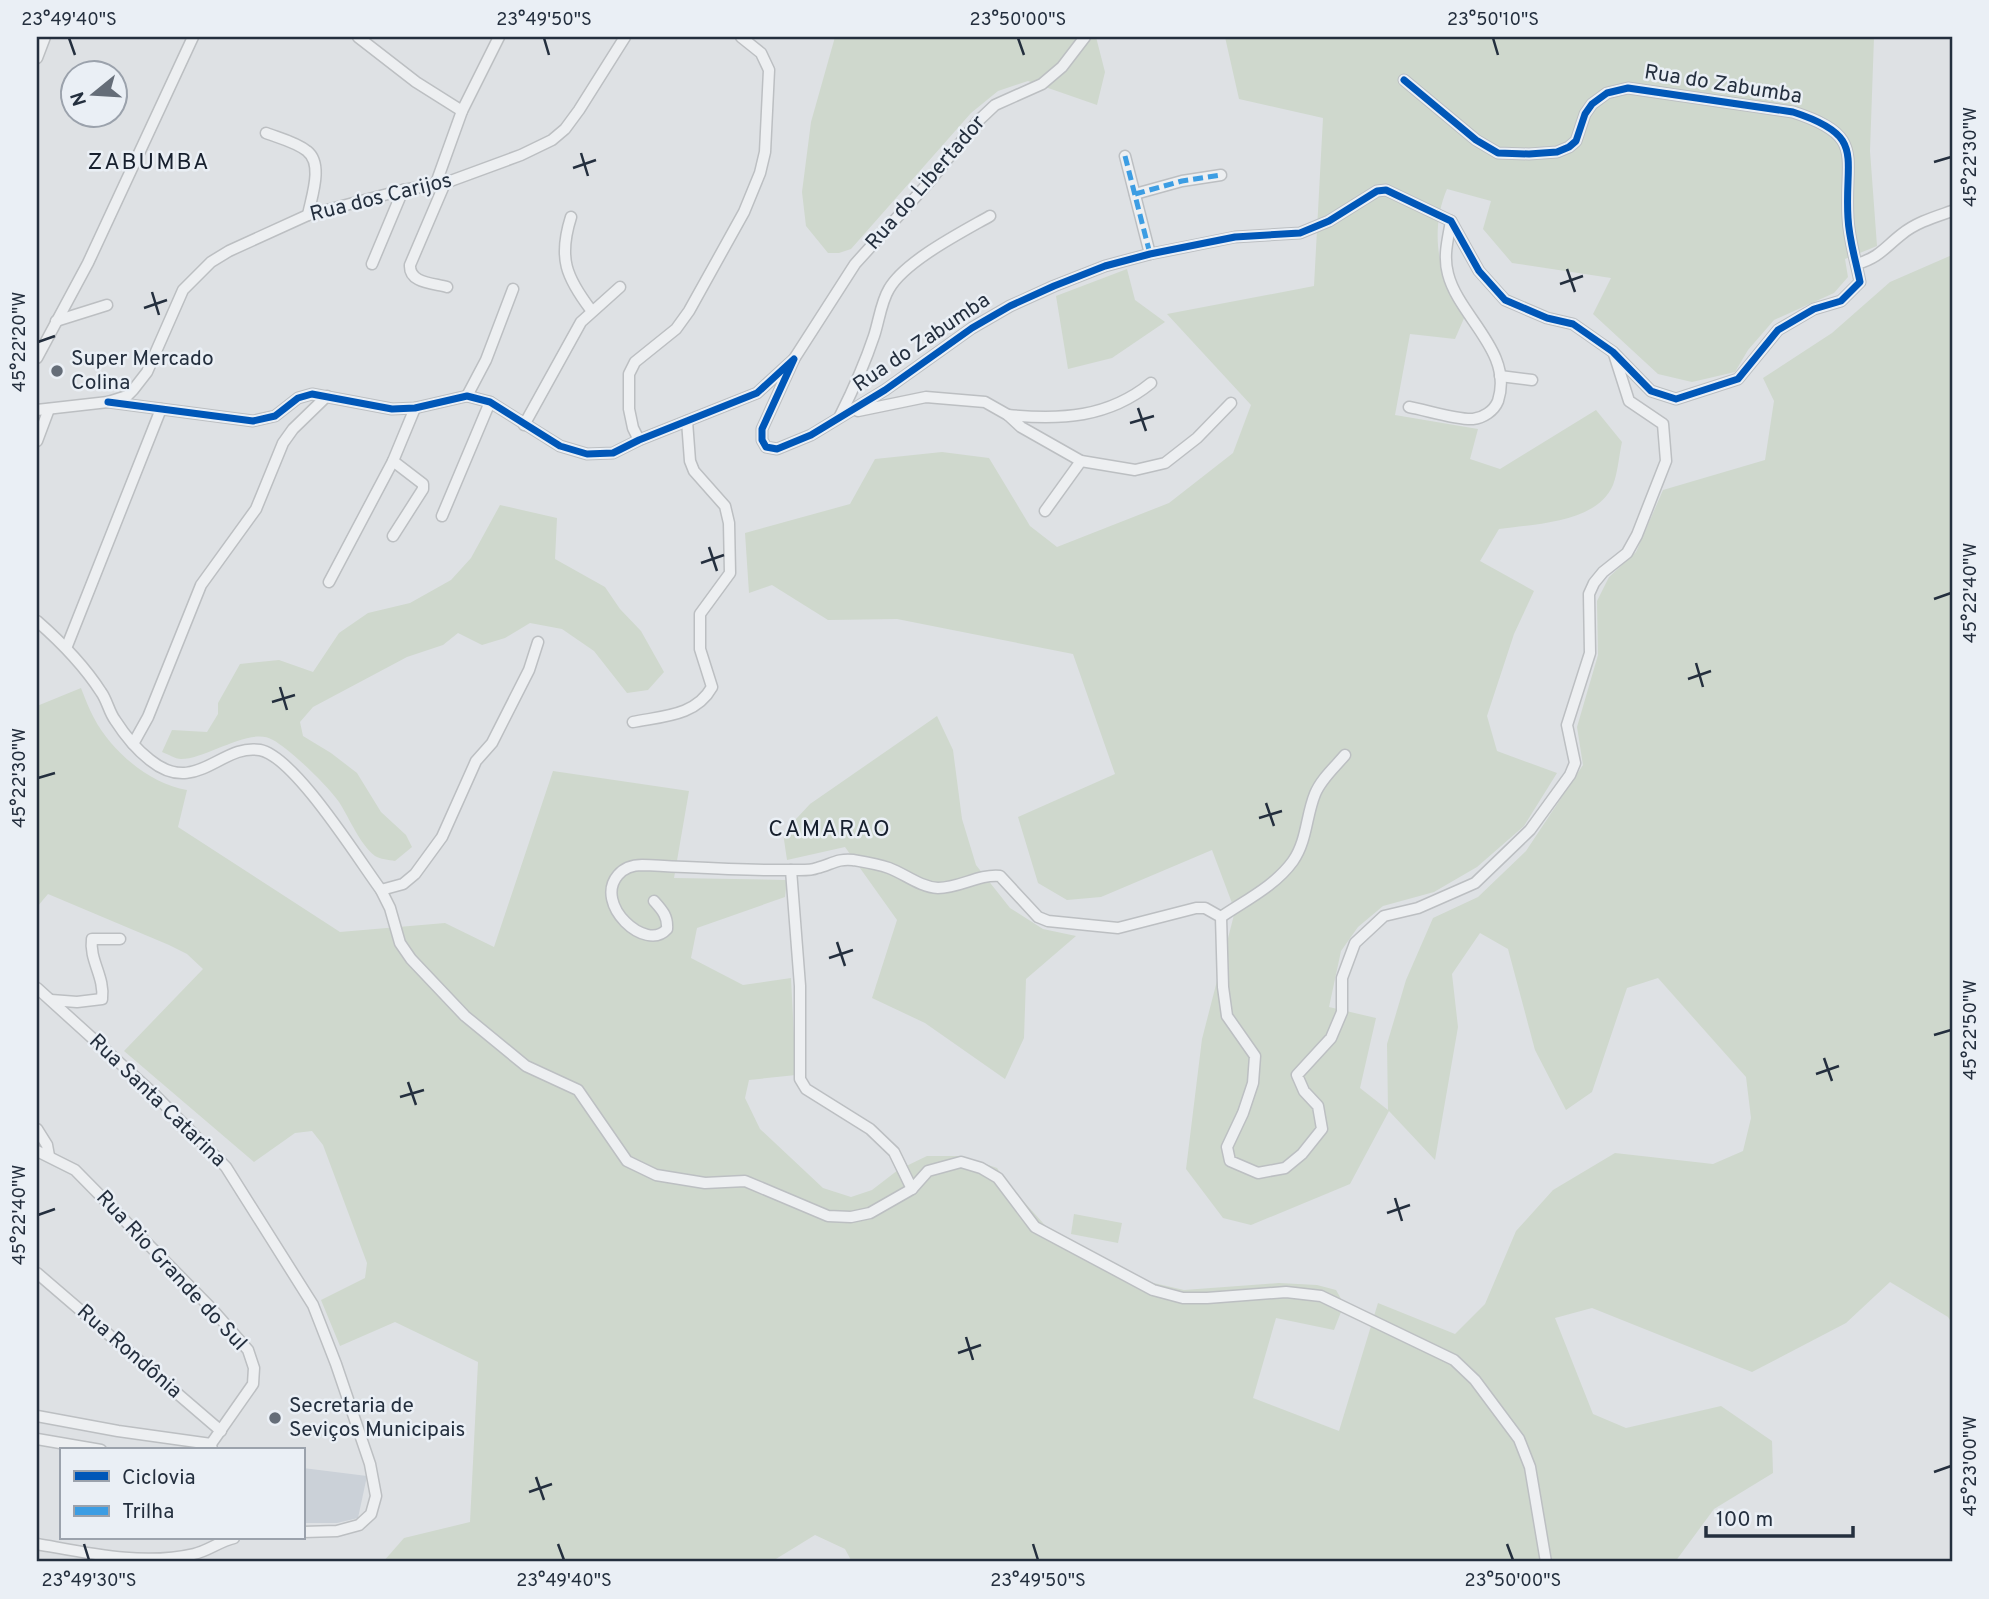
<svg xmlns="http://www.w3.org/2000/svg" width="1989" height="1599" viewBox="0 0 1989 1599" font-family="Overpass,sans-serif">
<rect width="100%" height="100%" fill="#dee1e4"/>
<!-- built -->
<polygon fill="#cbd1d8" points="303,1468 367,1476 358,1518 337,1523 303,1523"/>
<!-- green -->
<g fill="#cfd8cd">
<polygon points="835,37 1096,37 1105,72 1097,105 1028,81 998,91 971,113 851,249 839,253 828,253 806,226 802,192 811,122"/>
<path d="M1225,37H1874L1870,151L1877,246L1845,259L1848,277L1834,293L1774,320L1748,350L1735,372L1692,382L1658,374L1593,314L1611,278L1512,263L1483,229L1491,201L1447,189C1429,231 1438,280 1465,316L1455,339L1410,334L1395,415L1478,429L1470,459L1500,469L1596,410L1622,442C1619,455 1618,472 1613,485C1597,523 1534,524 1499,529L1480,561L1534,591L1514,634L1487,716L1497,751L1557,773L1524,826L1477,867L1434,892L1383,906L1358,927L1341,951L1329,1007L1376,1018L1360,1088L1388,1110L1387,1044L1406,980L1433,918L1478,897L1526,851L1583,765L1577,727L1598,655L1597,601L1609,577L1636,552L1663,490L1765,460L1774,401L1763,378L1832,333L1890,282L1952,255V1323L1948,1317L1890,1282L1846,1323L1752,1372L1592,1308L1555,1318L1593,1414L1626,1428L1721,1406L1772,1441L1773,1473L1714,1509L1675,1562H852L845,1549L815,1535L771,1562H383L404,1538L470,1522L478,1362L395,1322L340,1346L321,1300L365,1278L367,1263L323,1145L312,1131L295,1133L254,1162L124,1051L203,969L187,954L169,945L48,894L37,907V706L81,688C85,698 89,709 94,718C111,751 150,784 187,790L178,827L340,932L445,923L494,947L553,771L689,791L674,878L787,880L785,897L697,928L691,958L743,985L791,978L796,1075L749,1080L745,1098L760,1129L823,1188L851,1197L872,1190L898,1170L927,1156H962L997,1168L1007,1183L1051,1232L1149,1282L1184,1290L1279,1283L1317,1285L1336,1290L1344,1304L1334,1330L1276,1318L1253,1398L1339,1431L1378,1303L1455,1334L1485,1304L1516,1231L1553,1190L1615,1153L1713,1164L1743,1151L1751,1118L1746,1077L1658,978L1627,988L1592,1092L1566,1110L1535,1050L1508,949L1480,933L1452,974L1458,1027L1435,1160L1389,1111L1350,1184L1251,1225L1223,1218L1186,1169L1202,1039L1235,911L1212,850L1101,897L1067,900L1038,883L1018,817L1115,774L1073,654L897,619L828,620L772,585L749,593L745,533L850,504L875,459L942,452L989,458L1030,526L1057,547L1169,503L1233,453L1251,405L1167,314L1314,286L1323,118L1239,99Z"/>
<polygon points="1127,269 1135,300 1165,322 1112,358 1068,369 1056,296"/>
<path d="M500,505L557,518L555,559L605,587L620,609L641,631L664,672L648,690L627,693L594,651L562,629L530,623L505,638L482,645L458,633L443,645L407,657L313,707L300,722L303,736L331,753L357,773L381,812L406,835L412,847L395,861C389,860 380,859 375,856C359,843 350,819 339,802C327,785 291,750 273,740C250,726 207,759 181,759C175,759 168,754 162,752L172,730L207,732L218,714V703L240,664L279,660L313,672L339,633L368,613L410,603L451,580L471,558Z"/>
<polygon points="937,716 953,750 962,819 976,865 1010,908 1043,929 1076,936 1026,979 1024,1038 1005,1079 925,1023 872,998 897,920 845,847 787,860 783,833 810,804"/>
<polygon points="1074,1214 1122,1223 1118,1243 1071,1234"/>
</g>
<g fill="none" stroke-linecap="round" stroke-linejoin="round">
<!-- minor casing -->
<g stroke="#bcbfc2" stroke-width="13">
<g id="minor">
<polyline points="358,37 416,82 462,111"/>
<polyline points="37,58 45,37"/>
<path d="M266,133C279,138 296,142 307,151C324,164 311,198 308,215"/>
<polyline points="1125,156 1150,254"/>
<path d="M445,183L410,265C409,283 432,283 447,287"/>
<polyline points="435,186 462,111 499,37"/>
<polyline points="1135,194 1182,181 1221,175"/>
<path d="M571,217C558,258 566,277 591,310"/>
<polyline points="372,264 403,190"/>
<path d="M1857,264C1880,257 1884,248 1902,234C1917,222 1935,217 1952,211"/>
<polyline points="56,321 107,305"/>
<polyline points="37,358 88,263 193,37"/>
<polyline points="794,359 855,264 930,181 977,122 995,105 1042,84 1062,67 1085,37"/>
<polyline points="1500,376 1532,380"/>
<polyline points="467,396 486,360 513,289"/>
<path d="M108,402L253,421L275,416L298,398L312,394L392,409L415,408L467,396L490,402L560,446L587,454L613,453L639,440L757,393L794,359L762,429V440L766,447L777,449L811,435L885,390L972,328L1010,306L1054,286L1105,266L1150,254L1235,237L1300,233L1329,221L1377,191L1386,190L1451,221L1479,271L1505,300L1547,318L1573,324L1613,352L1651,391L1676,399L1738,379L1778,330L1814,309L1841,301L1860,282C1856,261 1849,240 1848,218C1844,156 1867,136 1793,112L1628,88L1607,93L1592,104L1585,114L1576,141L1569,147L1557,152L1529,154L1498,153L1476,140L1404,80"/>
<path d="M1409,407C1426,410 1457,420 1473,419C1483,418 1494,411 1498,401C1514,352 1459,317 1448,274C1443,256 1448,239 1451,221"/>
<polyline points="37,410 108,402 127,396 133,390 147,372 183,290 211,262 229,251 308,215 403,190 445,183 521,155 552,140 565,129 579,110 625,37"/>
<polyline points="858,411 926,397 985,402 1008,415 1021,427 1081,461 1135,470 1165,463 1197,438 1231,403"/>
<path d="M1008,415C1061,420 1108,418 1151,383"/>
<path d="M840,416C853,390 865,363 874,336C879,321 881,302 889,289C905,261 962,232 990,216"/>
<polyline points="524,425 581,322 620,287"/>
<polyline points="639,440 633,428 629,409 629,374 635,362 676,329 689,311 744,212 760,173 765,152 769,70 761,53 741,37"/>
<polyline points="37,441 49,409"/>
<polyline points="1045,511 1081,461"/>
<polyline points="442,516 490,402"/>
<polyline points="393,536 423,489 423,484 393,461"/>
<polyline points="329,582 393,461 415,408"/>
<path d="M37,621C61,642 83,664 101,692C107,700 109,712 115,720C124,734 137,750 150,760C196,797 221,743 260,750C295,757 358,859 381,890L390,908L400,943L411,959L465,1016L526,1066L578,1090L627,1161L656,1175L705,1183L745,1181L828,1216L851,1217L870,1213L912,1189L928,1171L961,1162L981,1168L998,1178L1035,1227L1153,1290L1183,1298H1207L1286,1292L1321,1296L1454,1360L1475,1380L1519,1439L1530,1467L1546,1562"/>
<polyline points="67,646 161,409"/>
<path d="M633,722C663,716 696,716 712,687L700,649V614L730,573L729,523L725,506L694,471L690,461L687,421"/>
<polyline points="133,744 148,717 201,585 256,509 283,443 293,429 327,396"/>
<polyline points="791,870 800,986 800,1079 806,1089 870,1129 894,1152 912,1189"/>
<polyline points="381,890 403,884 415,874 442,837 476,761 492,743 529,670 538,642"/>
<path d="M654,901C662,910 668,916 667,929C646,953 593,904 618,875C624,868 633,865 642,865C692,867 741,871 791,870C799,870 810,871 817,868C830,865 838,858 853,860C865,862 878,864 889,868C905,874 920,887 938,888C960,888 978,874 1000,876L1038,917L1048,921L1118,928L1196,908H1205L1221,917L1223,987L1227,1016L1255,1056L1253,1083L1243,1113L1227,1147L1230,1161L1258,1173L1285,1168L1302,1154L1322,1129L1318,1106L1304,1091L1297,1075L1331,1038L1342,1012V978L1355,943L1384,916L1418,908L1475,883L1530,830L1570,775L1575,763L1567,725L1590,653L1589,594L1594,583L1603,572L1627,553L1637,535L1666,461L1663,424L1629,401L1614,354"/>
<path d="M1221,917C1246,900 1275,886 1293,861C1307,841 1306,816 1315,794C1321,779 1335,767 1345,755"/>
<polyline points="37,988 154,1094 226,1167 313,1305 336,1364 370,1464 376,1496 371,1514 359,1525 337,1531 303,1532"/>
<path d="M51,1000L77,1002L102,999C105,977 89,960 92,939H120"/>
<polyline points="37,1129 47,1145 49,1156"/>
<polyline points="37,1151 75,1170 212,1309 248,1350 254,1368 253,1384 211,1444 212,1450"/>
<polyline points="37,1273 221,1431"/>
<polyline points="37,1416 118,1431 211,1444"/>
<polyline points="37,1439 101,1450"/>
<path d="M37,1544C88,1553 142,1566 194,1554C208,1551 220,1541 234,1538"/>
</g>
</g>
<!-- minor -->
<use href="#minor" stroke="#edeff1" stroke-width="10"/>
<!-- quiet -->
<g stroke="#3c9de3" stroke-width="5" stroke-dasharray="10 5" stroke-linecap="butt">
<polyline points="1125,156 1150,254"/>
<polyline points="1135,194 1182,181 1221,175"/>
</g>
<!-- cycleway casing -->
<g stroke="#eaeff5" stroke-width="11">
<path id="cycleway" d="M108,402L253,421L275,416L298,398L312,394L392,409L415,408L467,396L490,402L560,446L587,454L613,453L639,440L757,393L794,359L762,429V440L766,447L777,449L811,435L885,390L972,328L1010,306L1054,286L1105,266L1150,254L1235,237L1300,233L1329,221L1377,191L1386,190L1451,221L1479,271L1505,300L1547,318L1573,324L1613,352L1651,391L1676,399L1738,379L1778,330L1814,309L1841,301L1860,282C1856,261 1849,240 1848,218C1844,156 1867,136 1793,112L1628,88L1607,93L1592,104L1585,114L1576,141L1569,147L1557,152L1529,154L1498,153L1476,140L1404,80"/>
</g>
<!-- cycleway -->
<use href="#cycleway" stroke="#0057b8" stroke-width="7"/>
</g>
<!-- ticks -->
<path fill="none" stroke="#242f3e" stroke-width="2.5" d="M69,38L75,55M544,38L549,55M1018,38L1024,55M1493,38L1498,55M581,153L588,176M1934,162L1951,157M573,168L596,160M1567,269L1575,292M1560,284L1583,276M152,292L159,315M144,308L167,300M38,342L55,336M1138,408L1146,431M1130,423L1154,416M709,547L717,571M701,563L724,555M1934,599L1951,593M1696,663L1703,687M1688,679L1711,671M280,687L287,710M272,702L295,695M38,778L55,773M1266,803L1274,826M1259,818L1282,811M837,942L845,966M829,958L853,950M1934,1035L1951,1030M1824,1058L1832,1081M1816,1074L1839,1066M408,1082L416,1105M400,1097L424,1090M1395,1198L1402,1221M1387,1213L1410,1205M38,1215L55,1209M966,1337L973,1360M958,1353L981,1345M1934,1472L1951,1466M536,1477L544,1500M529,1492L552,1484M84,1544L89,1560M558,1544L564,1560M1033,1544L1038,1560M1507,1544L1513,1560"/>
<!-- markers -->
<g fill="#656d78" stroke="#eaeff5" stroke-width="2.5">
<circle cx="57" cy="371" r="7"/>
<circle cx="275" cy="1418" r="7"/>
</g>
<g text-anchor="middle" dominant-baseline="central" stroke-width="5" stroke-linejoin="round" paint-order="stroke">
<!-- street labels -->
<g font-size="21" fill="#242f3e" stroke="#eaeff5">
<text transform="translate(1723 85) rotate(9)">Rua do Zabumba</text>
<text transform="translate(926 183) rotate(-49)">Rua do Libertador</text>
<text transform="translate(381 198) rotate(-14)">Rua dos Carijos</text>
<text transform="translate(922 343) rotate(-34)">Rua do Zabumba</text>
<text transform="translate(157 1101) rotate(44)">Rua Santa Catarina</text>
<text transform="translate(171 1271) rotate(47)">Rua Rio Grande do Sul</text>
<text transform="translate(129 1352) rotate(41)">Rua Rondônia</text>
</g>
<!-- poi labels -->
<g font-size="21" fill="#242f3e" stroke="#eaeff5" text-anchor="start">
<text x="71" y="359">Super Mercado<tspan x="71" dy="24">Colina</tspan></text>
<text x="289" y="1406">Secretaria de<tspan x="289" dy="24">Seviços Municipais</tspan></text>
</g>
<!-- neighbourhood labels -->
<g font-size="23" letter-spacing="2" fill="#17202e" stroke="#eaeff5">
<text x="149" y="163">ZABUMBA</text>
<text x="830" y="830">CAMARAO</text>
</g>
</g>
<!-- border -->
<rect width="1989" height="1599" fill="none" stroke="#eaeff5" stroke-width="77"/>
<!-- legend -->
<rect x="60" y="1448" width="245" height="91" fill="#eaeff5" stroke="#9ba2ac" stroke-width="2"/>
<rect x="74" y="1471" width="35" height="10" fill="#0057b8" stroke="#9ba2ac" stroke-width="2"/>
<text x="122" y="1484" font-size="21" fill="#242f3e">Ciclovia</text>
<rect x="74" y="1506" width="35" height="10" fill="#3c9de3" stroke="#9ba2ac" stroke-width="2"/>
<text x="122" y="1518" font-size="21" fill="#242f3e">Trilha</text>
<!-- north arrow -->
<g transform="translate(94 94) rotate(252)"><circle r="33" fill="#eaeff5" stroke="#9ba2ac" stroke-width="2"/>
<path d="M0-5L12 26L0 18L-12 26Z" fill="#656d78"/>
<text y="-10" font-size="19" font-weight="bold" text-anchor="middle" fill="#242f3e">N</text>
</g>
<!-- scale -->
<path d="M1706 1526v10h147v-10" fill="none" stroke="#242f3e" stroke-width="3.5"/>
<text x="1716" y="1526" font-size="21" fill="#242f3e" stroke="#eaeff5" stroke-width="5" paint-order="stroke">100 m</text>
<rect x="38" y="38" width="1913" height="1522" fill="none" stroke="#242f3e" stroke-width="2.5"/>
<g font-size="18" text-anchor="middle" fill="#242f3e">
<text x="69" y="25">23°49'40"S</text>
<text x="544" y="25">23°49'50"S</text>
<text x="1018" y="25">23°50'00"S</text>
<text x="1493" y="25">23°50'10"S</text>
<text transform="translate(1970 157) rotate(-90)" y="6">45°22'30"W</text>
<text transform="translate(19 342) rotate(-90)" y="6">45°22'20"W</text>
<text transform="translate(1970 593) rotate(-90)" y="6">45°22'40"W</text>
<text transform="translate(19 778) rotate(-90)" y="6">45°22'30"W</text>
<text transform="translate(1970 1030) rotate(-90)" y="6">45°22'50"W</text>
<text transform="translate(19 1215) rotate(-90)" y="6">45°22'40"W</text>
<text transform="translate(1970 1466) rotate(-90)" y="6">45°23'00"W</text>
<text x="89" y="1586">23°49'30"S</text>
<text x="564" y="1586">23°49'40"S</text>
<text x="1038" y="1586">23°49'50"S</text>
<text x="1513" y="1586">23°50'00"S</text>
</g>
</svg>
